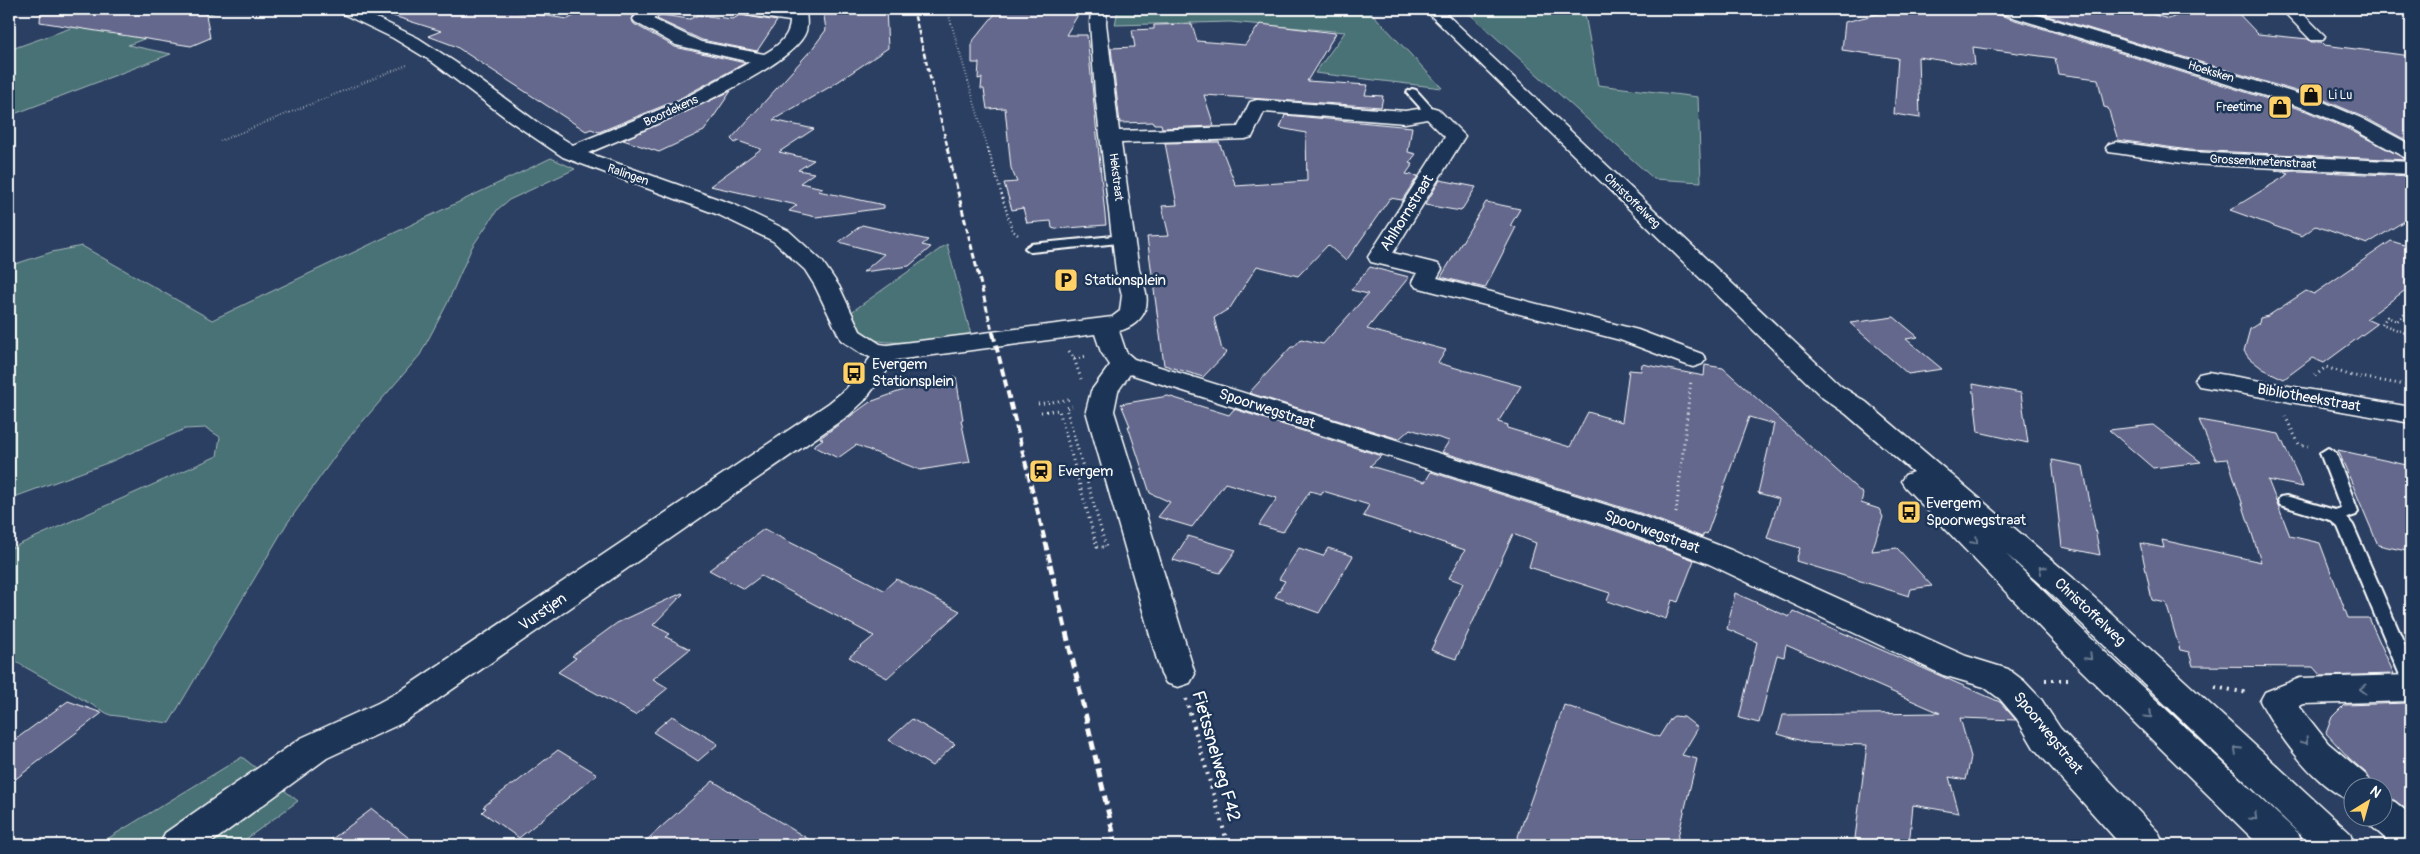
<svg xmlns="http://www.w3.org/2000/svg" width="2420" height="854" viewBox="0 0 2420 854" font-family="Pangolin,sans-serif">
<rect width="100%" height="100%" fill="#2b3f62"/>
<filter id="ink" filterUnits="userSpaceOnUse"><feTurbulence type="fractalNoise" baseFrequency=".02" numOctaves="2"/><feDisplacementMap in="SourceGraphic" scale="10" xChannelSelector="R" yChannelSelector="G"/><feConvolveMatrix kernelMatrix="1 2 1 2 8 2 1 2 1" color-interpolation-filters="sRGB"/></filter>
<g filter="url(#ink)">
<!-- green -->
<g fill="#4a7276" stroke="#a4b8ba">
<polygon points="124,9 223,9 128,45 171,54 9,116 9,50"/>
<polygon points="1118,9 1368,9 1442,88 1315,73 1345,32 1230,22 1115,25"/>
<polygon points="1464,9 1584,9 1598,85 1698,97 1701,182 1654,179"/>
<polygon points="551,158 575,169 509,200 498,209 472,247 447,304 420,355 345,442 286,525 169,723 110,715 9,658 9,549 217,456 220,437 206,428 185,429 110,462 9,499 9,266 52,252 82,246 212,320"/>
<path d="M947,244L971,335C945,338 876,352 857,331C854,327 852,319 850,313Z"/>
<polygon points="242,757 298,801 238,845 97,845"/>
</g>
<!-- building -->
<g fill="#64678c" stroke="#fff">
<polygon points="41,9 205,9 210,38 191,46 40,22"/>
<polygon points="388,9 499,9 568,19 587,9 637,12 631,19 634,24 675,47 745,63 675,101 599,132 591,129 586,131 455,46 428,36 441,31 387,14"/>
<polygon points="823,9 886,9 888,48 833,85 773,120 814,129 779,152 814,160 798,170 814,173 800,183 823,188 818,191 884,205 884,208 816,217 789,211 797,205 710,186 761,149 738,141 735,143 731,139 812,49 826,30"/>
<polygon points="999,9 1079,13 1066,35 1087,35 1106,225 1055,229 1052,228 1051,221 1027,223 1023,208 1012,210 1004,183 1017,182 1011,168 1005,108 987,109 984,89 981,89 982,78 978,79 979,63 972,63 972,42"/>
<polygon points="1898,9 1993,9 1996,14 2306,111 2348,129 2408,160 2189,150 2118,140 2108,108 2104,107 2098,79 2058,74 2055,58 1973,47 1975,65 1918,57 1920,118 1894,114 1898,58 1842,50 1845,22"/>
<polygon points="2025,9 2132,9 2169,19 2192,9 2234,9 2258,34 2308,39 2311,42 2321,42 2324,45 2411,56 2411,143 2364,117 2322,99"/>
<polygon points="661,15 690,19 698,15 733,19 740,15 777,21 757,51 702,40 657,19"/>
<polygon points="1192,24 1197,41 1245,45 1260,24 1336,33 1307,81 1368,85 1365,95 1383,96 1381,107 1204,95 1214,126 1162,128 1161,124 1154,124 1153,122 1120,123 1111,48 1135,47 1132,30 1154,29 1154,25"/>
<polygon points="731,91 704,131 659,152 623,140"/>
<polygon points="1285,115 1412,127 1408,152 1416,154 1409,163 1413,164 1406,174 1418,176 1402,200 1390,198 1346,261 1328,245 1298,276 1257,266 1230,308 1214,318 1222,350 1227,352 1203,377 1164,365 1147,237 1169,236 1162,206 1177,205 1165,143 1219,142 1236,186 1307,181 1306,133 1280,128"/>
<polygon points="2275,170 2411,176 2411,217 2367,244 2316,226 2302,236 2230,210 2289,174"/>
<polygon points="1440,180 1476,187 1461,211 1425,205"/>
<polygon points="1486,202 1520,209 1510,226 1516,227 1485,288 1441,277"/>
<polygon points="862,225 928,240 922,245 931,247 909,266 863,272 884,254 839,242"/>
<polygon points="2391,241 2411,247 2411,286 2366,319 2377,324 2324,363 2312,358 2284,379 2263,369 2249,358 2244,351 2250,329 2259,323 2260,318 2268,316 2306,291 2314,294"/>
<polygon points="1370,267 1409,277 1367,329 1446,350 1438,363 1521,386 1498,422 1508,425 1507,428 1570,447 1588,412 1622,422 1629,370 1641,371 1642,364 1704,376 1705,365 1723,368 1863,494 1861,503 1879,509 1883,517 1872,551 1897,548 1932,586 1911,589 1909,596 1796,561 1800,548 1767,538 1779,499 1758,493 1774,424 1749,417 1707,534 1704,533 1702,537 1640,513 1442,452 1449,441 1410,429 1399,439 1249,393 1291,347 1294,347 1301,339 1323,344 1368,294 1351,290"/>
<polygon points="1894,317 1918,337 1906,339 1942,369 1908,374 1850,323"/>
<polygon points="956,377 963,420 961,420 970,462 920,470 856,445 838,458 813,446 823,439 820,438 870,402 931,380"/>
<polygon points="1973,384 2021,393 2028,443 1978,432"/>
<polygon points="1168,396 1229,415 1234,409 1381,456 1370,466 1425,482 1431,472 1616,531 1694,560 1678,602 1672,600 1666,619 1645,612 1644,614 1607,601 1610,593 1529,567 1536,543 1513,534 1456,659 1431,650 1463,583 1449,578 1465,550 1363,516 1369,505 1323,491 1321,494 1310,491 1283,532 1259,525 1277,498 1225,483 1192,527 1158,517 1170,502 1150,493 1128,426 1130,426 1121,404"/>
<polygon points="2199,420 2279,434 2303,487 2268,480 2290,536 2320,543 2348,618 2369,618 2394,674 2321,676 2313,667 2193,666 2189,652 2180,650 2166,603 2152,600 2140,543 2164,548 2162,540 2261,562 2228,459 2216,460"/>
<polygon points="2153,425 2201,462 2153,468 2109,430"/>
<polygon points="2338,450 2411,466 2411,552 2378,545"/>
<polygon points="2052,460 2083,466 2100,555 2062,547"/>
<polygon points="764,529 884,590 896,579 960,611 887,678 849,657 874,636 761,576 744,589 709,570"/>
<polygon points="1188,536 1236,550 1220,573 1173,560"/>
<polygon points="1299,548 1323,556 1328,548 1353,556 1319,613 1275,597 1285,581 1279,579"/>
<polygon points="682,593 683,594 653,625 670,634 666,637 690,649 653,679 668,688 635,715 558,672 576,658 572,656 617,623"/>
<polygon points="1735,593 1789,617 1793,611 2000,702 2016,720 1960,718 1971,757 1966,780 1949,777 1959,813 1913,805 1909,845 1876,845 1855,838 1867,745 1809,743 1778,734 1783,715 1940,713 1786,645 1784,657 1777,655 1759,723 1739,718 1757,642 1727,629"/>
<polygon points="68,701 102,713 9,784 9,744"/>
<polygon points="2409,703 2411,705 2411,813 2382,791 2382,786 2377,786 2371,781 2367,774 2349,758 2326,733 2332,717 2344,705"/>
<polygon points="1564,705 1659,737 1671,718 1674,716 1684,717 1698,728 1682,755 1697,759 1676,845 1515,845"/>
<polygon points="672,716 718,744 698,761 653,732"/>
<polygon points="912,719 955,744 932,766 889,740"/>
<polygon points="558,750 597,774 519,838 482,812 486,808 483,807 511,785 513,785"/>
<polygon points="713,781 818,845 641,845"/>
<polygon points="372,809 418,845 324,845"/>
</g>
<g fill="none" stroke-linecap="round" stroke-linejoin="round">
<!-- service casing -->
<g stroke="#fff" stroke-width="4">
<g id="service">
<polygon points="1412,89 1416,90 1435,111 1435,115 1427,115 1408,94 1407,92"/>
<polygon points="1124,235 1130,239 1128,242 1031,252 1025,248 1031,244"/>
<polygon points="2328,448 2336,453 2358,511 2356,515 2347,518 2353,525 2411,659 2411,687 2404,685 2402,680 2338,527 2330,520 2280,505 2278,501 2280,497 2286,496 2335,510 2341,508 2320,453"/>
</g>
</g>
<!-- minor casing -->
<g stroke="#fff" stroke-width="3">
<g id="minor">
<path d="M337,9H358L418,38L455,62L541,125L573,145L676,103L750,62L676,45L635,22L633,19C641,8 653,9 666,9L653,19L701,42L764,54C777,47 790,36 790,21L748,15L742,13L741,9L790,11V9H806C806,15 808,25 806,31C794,71 629,136 588,153L735,205L789,231L822,261L839,286L860,331L880,344L887,345L1112,317L1120,311L1122,295L1116,271L1095,93L1090,23L1091,9H1107L1106,23L1119,131L1238,127L1250,102L1257,100L1405,111L1431,107L1438,109L1465,136L1393,253L1438,264L1442,269L1437,278L1638,330L1702,354L1706,359L1702,364L1693,367L1684,364L1620,340L1416,287L1412,282L1417,273L1371,262L1368,257L1445,137L1427,119L1405,123L1264,112L1252,137L1245,139L1121,143C1127,185 1132,227 1139,269C1142,281 1149,294 1146,307C1143,320 1131,328 1119,331L1126,352L1134,359L1639,515L1731,550L1966,656L2008,669L2024,681L2041,699L2060,728L2159,833L2164,845H2121L2034,748L2017,719L2000,699L1984,687L1943,675L1709,564L1617,529L1130,374L1118,391L1114,411L1195,674L1190,683L1178,687L1166,683L1161,674L1086,411L1091,391L1110,365L1101,352L1095,334L895,360L864,401L849,415L424,709L402,723L327,758L208,845H160L165,833L301,738L378,703L400,691L829,403L846,389L871,357L862,354L841,340L815,286L805,270L773,241L719,215L563,157L510,121L431,61L393,38L339,12Z"/>
<polygon points="1995,9 2019,9 2321,101 2363,119 2411,145 2411,159 2404,157 2349,127 2307,109 1997,12"/>
<polygon points="2281,9 2298,9 2325,36 2323,40 2311,40"/>
<polygon points="2116,142 2189,152 2411,162 2411,174 2189,164 2109,152 2106,148 2109,144"/>
<polygon points="2208,372 2411,407 2411,423 2199,386 2195,380 2199,374"/>
<path d="M2411,675V701L2304,704L2299,706L2328,743L2366,775L2371,786H2352V801C2315,788 2278,735 2260,701L2265,692L2300,678Z"/>
<polygon points="2382,797 2395,802 2411,815 2411,845 2393,845 2369,824 2365,816 2382,816"/>
</g>
</g>
<!-- secondary casing -->
<g stroke="#fff" stroke-width="3">
<polygon id="secondary" points="1424,9 1441,9 1841,386 1866,402 2073,578 2350,833 2355,845 2311,845 2051,594 2006,554 2104,651 2298,833 2303,845 2259,845 2080,669 1905,487 1901,481 1905,475 1913,472 1846,414 1823,398"/>
</g>
<!-- path-far3 -->
<g stroke="#fff" stroke-width="2" stroke-dasharray="0.5 2.5" stroke-linecap="butt">
<polyline points="947,9 988,149"/>
<polyline points="220,141 407,65"/>
</g>
<!-- path-far2 -->
<g stroke="#fff" stroke-width="2.5" stroke-dasharray="1 3" stroke-linecap="butt">
<polyline points="988,148 1012,230 1018,235"/>
<polyline points="2408,334 2382,324 2387,317 2397,321 2411,308"/>
</g>
<!-- path-far1 -->
<g stroke="#fff" stroke-width="3" stroke-dasharray="1 4" stroke-linecap="butt">
<polyline points="2405,333 2411,335"/>
<polyline points="1069,351 1074,358 1081,379"/>
<polyline points="1074,358 1088,356"/>
<polyline points="2315,376 2326,367 2349,375 2411,386"/>
<polyline points="1038,404 1072,399"/>
<polyline points="1041,412 1059,410 1097,547 1106,547 1066,408 1072,406"/>
<polyline points="2285,416 2299,444 2308,446"/>
<polyline points="1676,513 1691,380"/>
</g>
<!-- path -->
<g stroke="#fff" stroke-width="4" stroke-dasharray="2 5" stroke-linecap="butt">
<polyline points="2045,680 2069,680"/>
<polyline points="2215,687 2248,693"/>
<polyline points="1186,699 1228,845"/>
</g>
<!-- service -->
<use href="#service" fill="#1d3557" fill-rule="evenodd"/>
<!-- minor -->
<use href="#minor" fill="#1d3557" fill-rule="evenodd"/>
<!-- secondary -->
<use href="#secondary" fill="#1d3557" fill-rule="evenodd"/>
<!-- rail-far3 -->
<polyline stroke="#fff" stroke-width="2.5" stroke-dasharray="5 2.5" stroke-linecap="butt" points="913,9 948,149"/>
<!-- rail-far2 -->
<polyline stroke="#fff" stroke-width="3" stroke-dasharray="6 3" stroke-linecap="butt" points="947,148 993,334"/>
<!-- rail-far1 -->
<polyline stroke="#fff" stroke-width="4" stroke-dasharray="8 4" stroke-linecap="butt" points="993,333 1051,565"/>
<!-- rail -->
<polyline stroke="#fff" stroke-width="5" stroke-dasharray="9 5" stroke-linecap="butt" points="1050,564 1116,845"/>
</g>
<!-- one-way arrows -->
<defs><path id="oneway-chevron" d="M-2-3.5L2.5 0L-2 3.5" fill="none" stroke-width="1.6" stroke-linecap="round" stroke-linejoin="round" transform="scale(1.25)"/></defs>
<g stroke="#6c7c92">
<use href="#oneway-chevron" transform="translate(1975 541) rotate(45)"/>
<use href="#oneway-chevron" transform="translate(2042 569) rotate(-139)"/>
<use href="#oneway-chevron" transform="translate(2089 657) rotate(45)"/>
<use href="#oneway-chevron" transform="translate(2363 689) rotate(179)"/>
<use href="#oneway-chevron" transform="translate(2149 715) rotate(44)"/>
<use href="#oneway-chevron" transform="translate(2305 741) rotate(49)"/>
<use href="#oneway-chevron" transform="translate(2237 750) rotate(-136)"/>
<use href="#oneway-chevron" transform="translate(2254 817) rotate(44)"/>
</g>
</g>
<!-- icons -->
<defs>
<g id="shop-square" transform="scale(1.25)"><rect x="-9" y="-9" width="18" height="18" rx="4" fill="#ffd166" stroke="#1d3557"/><path d="M-5-2.5h2.3a2.7 3.5 0 0 1 5.4 0H5L5.5 6h-11ZM-1.5-2.5h3a1.5 2.3 0 0 0-3 0Z" fill="#111"/></g>
<g id="parking-square" transform="scale(1.25)"><rect x="-9" y="-9" width="18" height="18" rx="4" fill="#ffd166" stroke="#1d3557"/><path d="M-3.5-5.5H1a3.5 3.5 0 0 1 0 7H-1V5.5H-3.5ZM-1-3.4V-.6H.8a1.4 1.4 0 0 0 0-2.8Z" fill="#111"/></g>
<g id="bus-square" transform="scale(1.25)"><rect x="-9" y="-9" width="18" height="18" rx="4" fill="#ffd166" stroke="#1d3557"/><path d="M-5-6H5V4H4V6H2V4H-2V6H-4V4H-5ZM-3.5-4V0h7V-4ZM-3.5 1.2v1.5H-2V1.2ZM2 1.2v1.5H3.5V1.2Z" fill="#111"/></g>
<g id="station-square" transform="scale(1.25)"><rect x="-9" y="-9" width="18" height="18" rx="4" fill="#ffd166" stroke="#1d3557"/><path d="M-3-6H3Q5-6 5-4V2Q5 4 3 4L4.5 6H3L1.5 4h-3L-3 6H-4.5L-3 4Q-5 4-5 2V-4Q-5-6-3-6ZM-3.5-4v3h7v-3ZM-3.5 1v1.5H-2V1ZM2 1v1.5H3.5V1Z" fill="#111"/></g>
</defs>
<g fill-rule="evenodd">
<use href="#shop-square" x="2311" y="95"/>
<use href="#shop-square" x="2280" y="107"/>
<use href="#parking-square" x="1066" y="280"/>
<use href="#bus-square" x="854" y="373"/>
<use href="#station-square" x="1041" y="471"/>
<use href="#bus-square" x="1909" y="512"/>
</g>
<g text-anchor="middle" dominant-baseline="central" stroke-width="5" stroke-linejoin="round" paint-order="stroke">
<!-- far-street labels -->
<g font-size="12" fill="#fff" stroke="#1d3557">
<text transform="translate(2211 72) rotate(17)">Hoeksken</text>
<text transform="translate(671 111) rotate(-25)">Boordekens</text>
<text transform="translate(2263 162) rotate(3)">Grossenknetenstraat</text>
<text transform="translate(628 175) rotate(19)">Ralingen</text>
<text transform="translate(1116 177) rotate(83)">Hekstraat</text>
<text transform="translate(1632 201) rotate(44)">Christoffelweg</text>
</g>
<!-- far-poi labels -->
<g font-size="12" fill="#fff" stroke="#1d3557" text-anchor="start">
<text x="2328" y="95">Li Lu</text>
<text x="2262" y="107" text-anchor="end">Freetime</text>
</g>
<!-- street labels -->
<g font-size="15" fill="#fff" stroke="#1d3557">
<text transform="translate(1407 213) rotate(-58)">Ahlhornstraat</text>
<text transform="translate(2309 398) rotate(10)">Bibliotheekstraat</text>
<text transform="translate(1267 409) rotate(18)">Spoorwegstraat</text>
<text transform="translate(1652 532) rotate(20)">Spoorwegstraat</text>
<text transform="translate(543 612) rotate(-35)">Vurstjen</text>
<text transform="translate(2090 612) rotate(43)">Christoffelweg</text>
<text transform="translate(2048 733) rotate(51)">Spoorwegstraat</text>
</g>
<!-- poi labels -->
<g font-size="15" fill="#fff" stroke="#1d3557" text-anchor="start">
<text x="1084" y="280">Stationsplein</text>
<text x="872" y="364">Evergem<tspan x="872" dy="17">Stationsplein</tspan></text>
<text x="1058" y="471">Evergem</text>
<text x="1926" y="503">Evergem<tspan x="1926" dy="17">Spoorwegstraat</tspan></text>
</g>
<!-- near-street labels -->
<g font-size="18" fill="#fff" stroke="#1d3557">
<text transform="translate(1216 756) rotate(74)">Fietssnelweg F42</text>
</g>
</g>
<!-- margin -->
<rect width="2420" height="854" fill="none" stroke="#1d3557" stroke-width="30"/>
<rect x="15" y="15" width="2390" height="824" fill="none" stroke="#fff" stroke-width="2" filter="url(#ink)"/>
<!-- north arrow -->
<g transform="translate(2368 802) rotate(37)"><circle r="24" fill="#1d3557" stroke="#77869a"/>
<path d="M0-4L9 19L0 12L-9 19Z" fill="#ffd166"/>
<text y="-8" font-size="14" font-weight="bold" text-anchor="middle" fill="#ffffff">N</text>
</g>
</svg>
